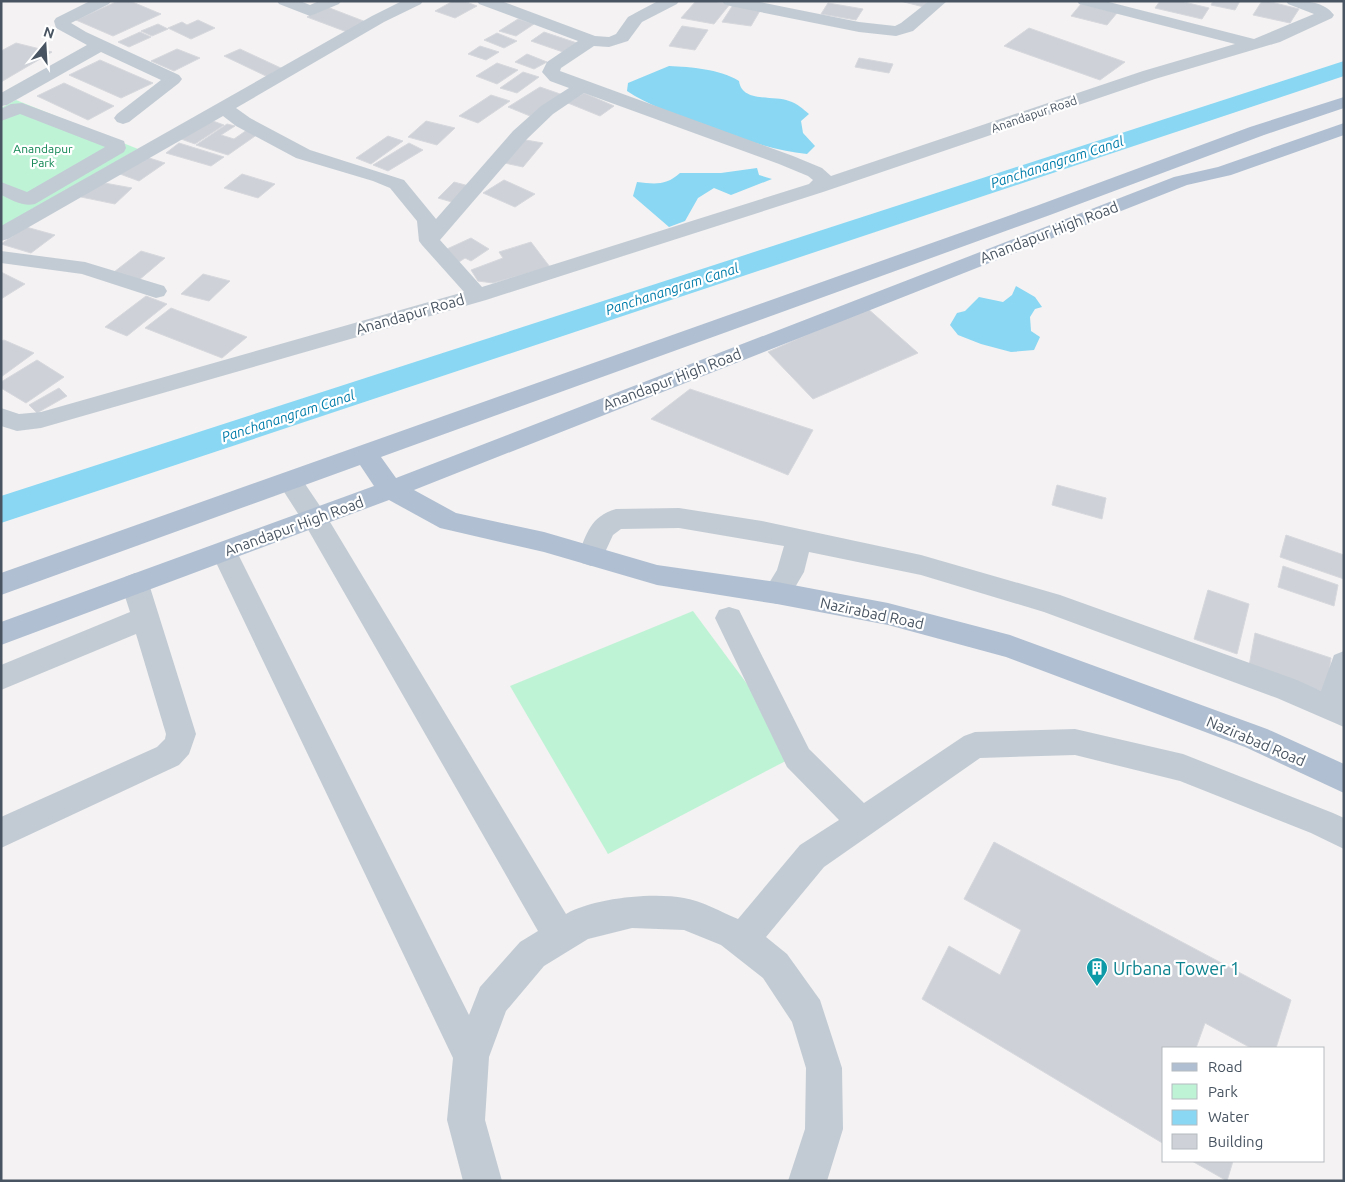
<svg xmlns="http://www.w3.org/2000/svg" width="1345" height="1182" viewBox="0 0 1345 1182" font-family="Ubuntu,sans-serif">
<rect width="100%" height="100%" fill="#f4f2f2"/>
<!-- green -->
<g fill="#bff3d6">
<polygon points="16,100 138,149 1,227 1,108"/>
<polygon points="693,611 799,754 608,854 510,686"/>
</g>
<!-- water -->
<g fill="#89d7f3">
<path d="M669,66C691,67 720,69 739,81C742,103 773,95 789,101C797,103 803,109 809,114L801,121L803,133L815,146L807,154C768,150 730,135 693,121C670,112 648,105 627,91L628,83Z"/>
<path d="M757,168L759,175L772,179L731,195L714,188L698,198L685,221L669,227L633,196L637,182C654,184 666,186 680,173H721Z"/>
<polygon points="1016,286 1035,297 1042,307 1035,309 1030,317 1031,331 1040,337 1034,350 1011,352 981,344 958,335 950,325 957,313 965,311 979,297 1003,302 1012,295"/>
</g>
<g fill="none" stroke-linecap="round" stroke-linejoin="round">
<!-- canal -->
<polygon fill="#89d7f3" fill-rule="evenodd" points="1344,61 1344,76 1,523 1,496"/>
</g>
<!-- building -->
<g fill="#ced1d7" stroke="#d6d8de">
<polygon points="118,1 130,1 161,14 113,36 76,20"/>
<polygon points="453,1 464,1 477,6 455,18 435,11"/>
<polygon points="696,1 712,1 730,4 714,24 681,18"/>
<polygon points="900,1 929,1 924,7"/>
<polygon points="1160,1 1180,1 1209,8 1202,19 1155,8"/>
<polygon points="1213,1 1240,1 1235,10 1211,5"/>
<polygon points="1262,1 1267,1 1299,9 1290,23 1253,15"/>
<polygon points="828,3 863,9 856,20 821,14"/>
<polygon points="1081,4 1117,13 1107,25 1071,16"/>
<polygon points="733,5 761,9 751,26 722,22"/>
<polygon points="327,7 366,22 347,32 307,17"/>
<polygon points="518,19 534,24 516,36 499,31"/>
<polygon points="198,20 215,28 191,39 168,28 182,22 187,25"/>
<polygon points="158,24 168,29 152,36 141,31"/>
<polygon points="682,26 708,30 695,50 669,46"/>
<polygon points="1029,28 1125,62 1100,80 1004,46"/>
<polygon points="140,32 151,37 129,47 118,42"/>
<polygon points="544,32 577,43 563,52 531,41"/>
<polygon points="497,33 517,41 504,48 484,40"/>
<polygon points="16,43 52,52 1,82 1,51"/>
<polygon points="480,46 499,52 486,60 468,54"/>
<polygon points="177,49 200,58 174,71 151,61"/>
<polygon points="240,49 283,69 268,77 224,56"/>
<polygon points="527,54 547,62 534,69 515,62"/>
<polygon points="859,58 893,64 889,73 855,67"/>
<polygon points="100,60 153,83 121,98 69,75"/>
<polygon points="497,63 518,70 497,84 476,76"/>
<polygon points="523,72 539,77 517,93 500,88"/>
<polygon points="64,83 114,106 88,120 37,96"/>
<polygon points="540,87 563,95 530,116 508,107"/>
<polygon points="584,93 614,106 600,116 568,103"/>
<polygon points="491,95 510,101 478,123 459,116"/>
<polygon points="210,120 224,125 195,144 181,139"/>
<polygon points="426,121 455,128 437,145 408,137"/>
<polygon points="227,124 235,126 221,135 234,139 247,130 258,134 228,155 196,145"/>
<polygon points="388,136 403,141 371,164 356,158"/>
<polygon points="520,139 543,143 523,167 500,162"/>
<polygon points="179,143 224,157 211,166 166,153"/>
<polygon points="409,143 423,150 388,171 373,165"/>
<polygon points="146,157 165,163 139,181 120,174"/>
<polygon points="242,174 275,184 258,198 224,188"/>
<polygon points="504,180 535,194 515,207 483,193"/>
<polygon points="99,182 132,188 115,204 81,197"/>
<polygon points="454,182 469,186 452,202 438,198"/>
<polygon points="26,227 55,235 31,253 1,244"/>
<polygon points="471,238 489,249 471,261 465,258 459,262 447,249"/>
<polygon points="531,242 550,267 493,283 478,281 471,270 503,258 499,252"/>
<polygon points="141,251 165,258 139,280 114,272"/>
<polygon points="1,272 25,284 1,299"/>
<polygon points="203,274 230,281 209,301 181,294"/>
<polygon points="146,296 167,304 127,336 105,327"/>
<polygon points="171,308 247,337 222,358 145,328"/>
<polygon points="867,308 918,353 813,399 768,352"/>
<polygon points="4,340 34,353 1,377 1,341"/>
<polygon points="37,360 64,377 26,403 1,388 1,382"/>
<polygon points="59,388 67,396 37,413 29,405"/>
<polygon points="690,389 813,430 788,475 651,419"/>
<polygon points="1057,485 1106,498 1102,519 1052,505"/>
<polygon points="1286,535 1344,555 1344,579 1280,557"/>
<polygon points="1283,566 1338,585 1334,606 1278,587"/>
<polygon points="1208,590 1249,604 1237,654 1194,639"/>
<polygon points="1255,633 1331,658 1326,693 1249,666"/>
<polygon points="994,842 1291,1000 1276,1048 1251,1048 1205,1023 1196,1048 1164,1048 1164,1144 922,999 949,946 1000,975 1021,930 964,899"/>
<polygon points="1192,1161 1233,1161 1227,1181"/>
</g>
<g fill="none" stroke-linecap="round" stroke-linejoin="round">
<!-- minor -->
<g fill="#c2cbd4" fill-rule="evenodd">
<polygon points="90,1 111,1 109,4 71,23 86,32 179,75 182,79 179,83 129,122 123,124 117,122 114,118 117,114 161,80 101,52 7,105 1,106 1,93 87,45 56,28 54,21 56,18"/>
<polygon points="277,1 300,1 310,5 319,1 341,1 339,4 310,16 279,4"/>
<path d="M402,1H423L421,4L384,22L236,108L250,118L310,150L404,180L436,219L513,131L541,106L569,88L550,81L542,72L547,62L578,41L479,4L477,1H501L595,36L609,37L616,34L628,17L639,11L658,1H679L677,4L642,22L628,41L609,47L594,46L561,68L560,71L793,156L822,168L831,176L1143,71L1235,44L1079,4L1077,1H1105L1254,39L1314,14L1288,4L1286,1C1303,1 1323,0 1334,15L1332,18L1280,42L1155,79L823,192L486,300L41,428L17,431L1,426V408L19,414L41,412L464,292L422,245L419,241L417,221L390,188L373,181L296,158L236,126L223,116L8,239L1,241V226L372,16ZM584,93L779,164L808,176L813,180L809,184L482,287L440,240L527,139L553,114Z"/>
<polygon points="722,1 755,1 859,22 895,26 901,23 929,1 947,1 913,31 896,36 859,32 730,6 724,4"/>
<path d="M22,103L124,141L126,148L124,152L35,204C23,207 12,200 1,195V182L27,192L105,147L20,114L1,121V109L11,104Z"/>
<polygon points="1,251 85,262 164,286 167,291 164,296 156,298 82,274 1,263"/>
<path d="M290,472L299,475L324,512L566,914C593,898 653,892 684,898C702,901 721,912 738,919L800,845L839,820L787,767L715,618L719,610L729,607L739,610L809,749L864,803L964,736L975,732L1075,729L1183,754L1333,813L1344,818V849L1311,833L1180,781L1075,755L980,758L824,867L766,937L787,954L820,1000L842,1068L843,1129L827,1181H788L805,1129L806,1068L792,1022L763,978L721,945L684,930L632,928L588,939L544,966L506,1011L489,1057L485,1120L502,1181H463L447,1120L453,1058L211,552L215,545L224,542L233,545L237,552L469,1015L480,987L520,942L538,931L306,526L277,481L281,475Z"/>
<path d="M679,508L762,521L921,555L1060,595L1297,680L1321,691L1334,655L1344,651V727L1277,698L1044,612L921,575L809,552L804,572L787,601L777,604L767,601L763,593L777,570L784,546L679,528L621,529L613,535L600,563L591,566L582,563L578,556C587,533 590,517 616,509Z"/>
<polygon points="135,573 145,577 149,584 196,734 189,754 179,765 1,848 1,817 157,747 165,739 166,734 136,634 1,690 1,665 130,612 121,584 125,577"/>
</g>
<!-- major -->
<polygon fill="#b0bfd2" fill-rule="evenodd" points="1344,97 1344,108 1264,135 1050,215 381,457 396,478 1174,177 1218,167 1344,123 1344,135 1231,175 1187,185 414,490 456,513 544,532 657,565 777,582 888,603 1010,635 1267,729 1344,764 1344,793 1245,747 1006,657 888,625 777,604 657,585 544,552 440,528 389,500 1,645 1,622 374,486 360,465 1,595 1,573 1036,206 1250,127"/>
</g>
<!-- icons -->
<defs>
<g id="building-pin" transform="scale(1.125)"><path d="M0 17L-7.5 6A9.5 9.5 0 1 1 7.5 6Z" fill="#0f9aa8" stroke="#fff"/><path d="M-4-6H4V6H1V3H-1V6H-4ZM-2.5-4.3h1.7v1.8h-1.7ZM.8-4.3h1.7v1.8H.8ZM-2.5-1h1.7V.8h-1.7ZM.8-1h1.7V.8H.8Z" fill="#fff"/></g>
</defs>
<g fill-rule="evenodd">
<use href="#building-pin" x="1097" y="968"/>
</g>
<g text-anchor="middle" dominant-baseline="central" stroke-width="4.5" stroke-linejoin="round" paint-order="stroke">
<!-- far-street labels -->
<g font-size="12" fill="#485461" stroke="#fff">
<text transform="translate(1034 114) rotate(-19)">Anandapur Road</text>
</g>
<!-- far-park labels -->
<g font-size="12" fill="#108552" stroke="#fff">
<text x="43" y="148">Anandapur<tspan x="43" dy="14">Park</tspan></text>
</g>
<!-- far-water labels -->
<g font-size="14" font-style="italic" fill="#037daa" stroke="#fff">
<text transform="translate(1057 162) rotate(-18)">Panchanangram Canal</text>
<text transform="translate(672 289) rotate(-18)">Panchanangram Canal</text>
<text transform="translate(288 416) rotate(-18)">Panchanangram Canal</text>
</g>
<!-- street labels -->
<g font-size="15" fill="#485461" stroke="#fff">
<text transform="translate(1049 232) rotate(-21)">Anandapur High Road</text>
<text transform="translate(410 314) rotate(-16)">Anandapur Road</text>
<text transform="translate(672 379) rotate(-21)">Anandapur High Road</text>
<text transform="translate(294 526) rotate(-20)">Anandapur High Road</text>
<text transform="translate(872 613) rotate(12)">Nazirabad Road</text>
<text transform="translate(1256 741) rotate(23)">Nazirabad Road</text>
</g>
<!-- near-culture labels -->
<g font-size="18" fill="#0d838f" stroke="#fff" text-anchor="start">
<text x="1113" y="968">Urbana Tower 1</text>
</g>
</g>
<!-- border -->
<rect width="1345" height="1182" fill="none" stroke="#485461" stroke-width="5"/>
<!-- legend -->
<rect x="1162" y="1047" width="162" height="115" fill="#ffffff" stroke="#b6bbc0"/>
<rect x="1172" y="1063" width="25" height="8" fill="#b0bfd2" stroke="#b6bbc0"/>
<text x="1208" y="1072" font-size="15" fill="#485461">Road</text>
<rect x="1172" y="1084" width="25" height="15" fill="#bff3d6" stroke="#b6bbc0"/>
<text x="1208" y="1097" font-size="15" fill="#485461">Park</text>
<rect x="1172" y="1110" width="25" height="15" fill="#89d7f3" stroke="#b6bbc0"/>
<text x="1208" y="1122" font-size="15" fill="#485461">Water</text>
<rect x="1172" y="1134" width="25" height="15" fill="#ced1d7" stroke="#b6bbc0"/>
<text x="1208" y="1147" font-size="15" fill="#485461">Building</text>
<!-- north arrow -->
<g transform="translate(45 45) rotate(18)" stroke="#ffffff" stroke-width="4" paint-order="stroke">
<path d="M0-4L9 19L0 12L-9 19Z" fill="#485461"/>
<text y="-8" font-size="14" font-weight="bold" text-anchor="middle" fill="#485461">N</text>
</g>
</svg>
